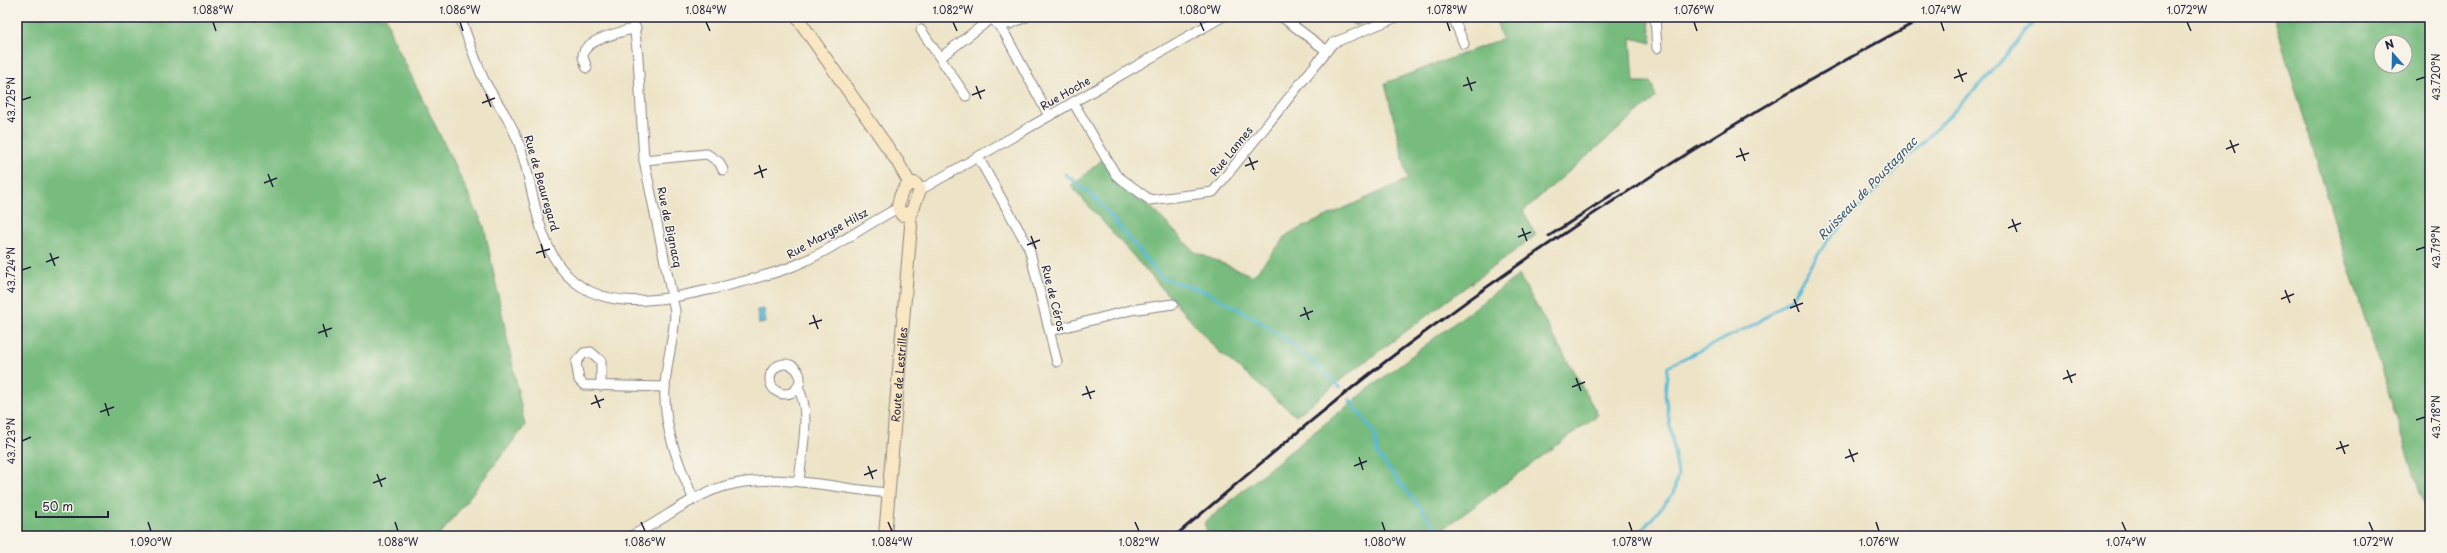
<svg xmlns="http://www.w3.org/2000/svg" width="2447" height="553" viewBox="0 0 2447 553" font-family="'Playpen Sans',sans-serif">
<rect width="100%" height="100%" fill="#f7f3e8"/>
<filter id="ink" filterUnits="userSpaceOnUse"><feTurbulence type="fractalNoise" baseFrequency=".025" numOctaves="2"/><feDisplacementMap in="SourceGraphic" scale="8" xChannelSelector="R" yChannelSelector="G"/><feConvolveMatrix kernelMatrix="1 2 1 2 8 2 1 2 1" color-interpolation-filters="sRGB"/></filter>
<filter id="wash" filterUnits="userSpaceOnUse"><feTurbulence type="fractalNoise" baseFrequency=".012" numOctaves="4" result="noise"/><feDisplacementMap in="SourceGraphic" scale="16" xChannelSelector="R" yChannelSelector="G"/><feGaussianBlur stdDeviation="0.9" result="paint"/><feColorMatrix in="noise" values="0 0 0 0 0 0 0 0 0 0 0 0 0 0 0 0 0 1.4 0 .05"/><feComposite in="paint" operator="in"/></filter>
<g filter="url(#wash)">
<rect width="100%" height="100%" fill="#ede4c7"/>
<!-- forest -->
<g fill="#77bb7e" stroke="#4c6e5c" fill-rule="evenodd">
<polygon points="17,17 386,17 391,34 484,226 525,426 439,536 17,536"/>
<polygon points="1344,17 1377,17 1355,26"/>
<polygon points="1495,17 1648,17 1652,43 1631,38 1634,82 1651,82 1656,97 1523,211 1536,235 1343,378 1296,416 1217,350 1071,186 1103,159 1195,252 1253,276 1288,234 1408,179 1385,83 1502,39"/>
<path d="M2274,17H2430V523L2345,256ZM2381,42H2405V66H2381Z"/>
<path d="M1519,275L1598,415L1434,536H1209L1204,523C1307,436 1410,355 1519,275Z"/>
</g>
<!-- water -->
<polygon fill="#57bad6" stroke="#3c6e88" points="764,309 766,323 759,324 757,310"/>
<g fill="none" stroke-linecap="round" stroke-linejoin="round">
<!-- stream -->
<g stroke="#57bad6" stroke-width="3">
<polyline points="1065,174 1097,200 1162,278 1207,292 1254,318 1292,344 1340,387"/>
<polyline points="1349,399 1375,434 1377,454 1443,536"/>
<polyline points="1637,536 1673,494 1678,475 1665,395 1668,366 1757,323 1790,300 1828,239 1991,73 2038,17"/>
</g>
</g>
</g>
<g filter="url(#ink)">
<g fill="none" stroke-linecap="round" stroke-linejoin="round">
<!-- street casing -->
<g stroke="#888381" stroke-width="11">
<g id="street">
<path d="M460,17C468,38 475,60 484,80C494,99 508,116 516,136C534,178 532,230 561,268C599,317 667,299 717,288C742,282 767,276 791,267C829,252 862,227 898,208"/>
<path d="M633,17L638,57L644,160L675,311C675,336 666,361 665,387C663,426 678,463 693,498"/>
<polyline points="991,17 1004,32 1049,116"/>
<polyline points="1005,17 999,24 1010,24 1026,17"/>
<polyline points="1282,17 1327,51"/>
<polyline points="1453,17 1464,44"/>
<polyline points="1655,17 1657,48"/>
<polyline points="921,30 966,96"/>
<polyline points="941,57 992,18"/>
<path d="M587,68C586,65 583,59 583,56C583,39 623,32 636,28"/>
<polyline points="1073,102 1116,175 1150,200 1213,192 1333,43 1397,17"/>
<polyline points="978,157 1029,248 1057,362"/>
<polyline points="644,160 707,154 719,162 723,170"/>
<polyline points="920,190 1222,17"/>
<polyline points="1050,331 1131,310 1173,304"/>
<circle cx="785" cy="379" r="15"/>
<polyline points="601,386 601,361 591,352 584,353 576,362 579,380 584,385 665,387"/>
<path d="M798,388C812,410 801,456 799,482"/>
<path d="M631,536C661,522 685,500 716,489C771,469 833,489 889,493"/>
</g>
</g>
<!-- secondary casing -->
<g stroke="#888381" stroke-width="14">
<g id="secondary">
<polyline points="797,17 897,161 910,184"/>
<path d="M915,183L920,190L912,211L902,215L898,208C899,197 903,184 915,183Z"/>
<path id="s1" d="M885,536L911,226L909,214"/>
</g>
</g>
<!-- street -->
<use href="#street" stroke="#fff" stroke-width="9"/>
<!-- secondary -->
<use href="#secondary" stroke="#f9e7c3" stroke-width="12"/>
<!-- rail -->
<g stroke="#22223b" stroke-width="3">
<polyline points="1549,236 1619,190"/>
<path d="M1175,536C1251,472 1326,406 1406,346C1570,223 1743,113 1925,17"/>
</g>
</g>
</g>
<!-- ticks -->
<path fill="none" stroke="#22223b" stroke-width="1.5" d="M213,22L216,31M460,22L463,31M706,22L710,31M953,22L957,31M1200,22L1204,31M1447,22L1450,31M1694,22L1697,31M1941,22L1944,31M2187,22L2191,31M1958,69L1963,82M1467,77L1472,91M1954,78L1967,73M2416,80L2425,77M976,86L981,99M1463,86L1476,82M486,94L491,107M972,95L985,90M22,100L31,97M482,103L495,98M2230,140L2235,153M1740,148L1745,161M2226,149L2239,144M1249,157L1254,170M1736,157L1749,153M759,165L763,178M1245,166L1258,161M268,174L273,187M754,174L767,169M264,183L277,178M2012,219L2017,232M1522,228L1527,241M2008,228L2021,223M1031,236L1036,249M1518,237L1531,232M541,244L545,258M1027,245L1040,240M2416,250L2425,247M50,253L55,266M536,253L550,249M46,262L59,257M22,270L31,267M2285,290L2290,303M1794,299L1799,312M2281,299L2294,294M1304,307L1309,320M1790,308L1803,303M813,315L818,329M1300,316L1313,311M323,324L327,337M809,324L822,320M318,333L332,328M2067,370L2072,383M1576,378L1581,391M2063,379L2076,374M1086,386L1091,399M1572,387L1585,382M595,395L600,408M1082,395L1095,391M105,403L109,416M591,404L604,399M100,412L114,407M2416,420L2425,417M22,441L31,437M2340,441L2345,454M1849,449L1854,462M2336,449L2349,445M1359,457L1363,470M1845,458L1858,453M868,466L873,479M1354,466L1367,461M377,474L382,487M864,475L877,470M373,483L386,478M148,522L151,531M395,522L398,531M641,522L645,531M888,522L892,531M1135,522L1139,531M1382,522L1385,531M1629,522L1632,531M1876,522L1879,531M2122,522L2126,531M2369,522L2373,531"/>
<g text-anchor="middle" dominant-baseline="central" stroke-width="3" stroke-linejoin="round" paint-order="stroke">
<!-- street labels -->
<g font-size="11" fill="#22223b" stroke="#f7f3e8">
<text transform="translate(1065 93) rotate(-30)">Rue Hoche</text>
<text transform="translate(1231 151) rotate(-51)">Rue Lannes</text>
<text transform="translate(542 183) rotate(74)">Rue de Beauregard</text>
<text transform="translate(670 227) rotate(78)">Rue de Bignacq</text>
<text transform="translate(827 233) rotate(-29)">Rue Maryse Hilsz</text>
<text transform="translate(1054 298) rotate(76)">Rue de Céros</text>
<text stroke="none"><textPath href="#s1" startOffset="162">Route de Lestrilles</textPath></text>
</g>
<!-- water labels -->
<g font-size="12" font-style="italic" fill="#355771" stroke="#f7f3e8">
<text transform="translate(1867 188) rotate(-46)">Ruisseau de Poustagnac</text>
</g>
</g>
<!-- margin -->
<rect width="2447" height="553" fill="none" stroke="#f7f3e8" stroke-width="44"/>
<!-- north arrow -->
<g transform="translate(2393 54) rotate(340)"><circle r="19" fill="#f7f3e8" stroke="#a29fa3"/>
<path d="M0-3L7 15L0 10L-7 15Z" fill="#1f6fb2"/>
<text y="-6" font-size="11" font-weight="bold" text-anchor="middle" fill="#22223b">N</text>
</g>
<!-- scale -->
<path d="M36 511v6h72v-6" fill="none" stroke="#22223b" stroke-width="2"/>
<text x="42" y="511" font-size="12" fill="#22223b" stroke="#f7f3e8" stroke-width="3" paint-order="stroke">50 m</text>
<rect x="22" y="22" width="2403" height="509" fill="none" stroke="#22223b" stroke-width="1.5"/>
<g font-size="10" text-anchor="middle" fill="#22223b">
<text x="213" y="14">1.088°W</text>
<text x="460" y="14">1.086°W</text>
<text x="706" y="14">1.084°W</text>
<text x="953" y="14">1.082°W</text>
<text x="1200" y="14">1.080°W</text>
<text x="1447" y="14">1.078°W</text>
<text x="1694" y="14">1.076°W</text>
<text x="1941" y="14">1.074°W</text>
<text x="2187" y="14">1.072°W</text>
<text transform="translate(2436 77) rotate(-90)" y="4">43.720°N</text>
<text transform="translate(11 100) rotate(-90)" y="4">43.725°N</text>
<text transform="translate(2436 247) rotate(-90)" y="4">43.719°N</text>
<text transform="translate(11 270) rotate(-90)" y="4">43.724°N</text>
<text transform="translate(2436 417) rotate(-90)" y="4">43.718°N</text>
<text transform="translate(11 441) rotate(-90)" y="4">43.723°N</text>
<text x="151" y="546">1.090°W</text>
<text x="398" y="546">1.088°W</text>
<text x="645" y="546">1.086°W</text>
<text x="892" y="546">1.084°W</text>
<text x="1139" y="546">1.082°W</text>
<text x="1385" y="546">1.080°W</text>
<text x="1632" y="546">1.078°W</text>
<text x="1879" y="546">1.076°W</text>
<text x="2126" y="546">1.074°W</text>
<text x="2373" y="546">1.072°W</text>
</g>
</svg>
